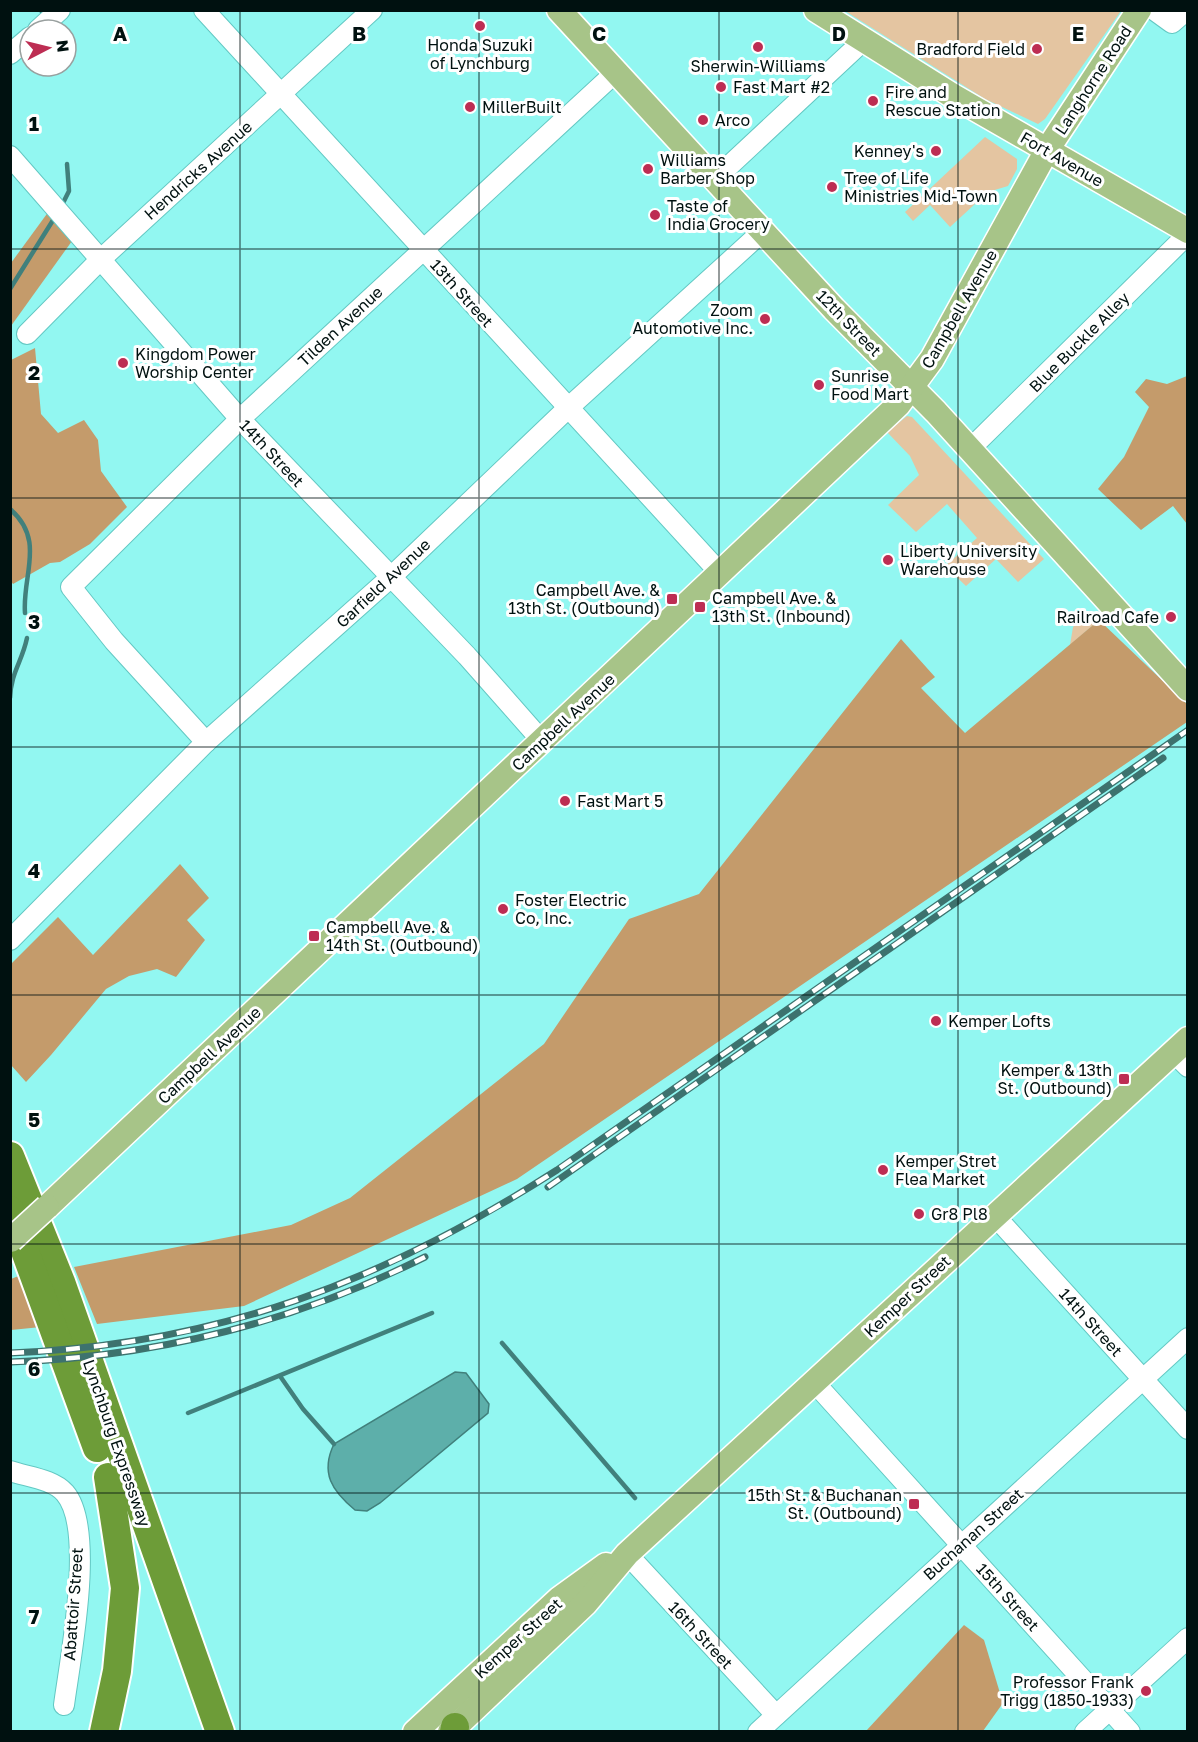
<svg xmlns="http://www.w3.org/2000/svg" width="1198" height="1742" viewBox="0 0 1198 1742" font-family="'Golos Text',sans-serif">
<rect width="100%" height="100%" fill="#92f7f1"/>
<!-- green -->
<g fill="#e4c5a1">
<polygon points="845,11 1121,11 1045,119 1038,124 985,99"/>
<polygon points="985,137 1017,159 1017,169 1008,186 988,192 950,227 930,205 913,221 905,212"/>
<polygon points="907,416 912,417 1044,559 1018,582 996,559 966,586 945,566 977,538 947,504 916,532 888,505 919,475 910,456 887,432"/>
<polygon points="1090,611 1099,620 1070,645 1073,627"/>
</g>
<!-- forest -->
<g fill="#c49b6b">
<polygon points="49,211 72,241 11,326 11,263"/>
<polygon points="35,348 41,414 58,433 84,420 98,440 101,471 127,507 90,544 60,562 50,563 13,584 10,580 11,360"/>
<polygon points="1187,376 1187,524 1173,506 1141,530 1098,489 1124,457 1149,407 1135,392 1146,379 1167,384"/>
<polygon points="1099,620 1187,704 1187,722 517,1179 244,1306 97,1324 74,1267 291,1225 350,1198 544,1044 629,919 699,894 901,639 935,677 921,688 965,733"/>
<polygon points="180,864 209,898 187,920 205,940 176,977 157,969 129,976 106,989 51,1055 26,1082 11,1065 11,964 58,917 93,955"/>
<polygon points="26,1273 41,1327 11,1330 11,1279"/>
<polygon points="964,1625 984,1640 1003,1703 983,1731 866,1731"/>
</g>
<!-- water -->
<path fill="#5dafaa" stroke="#41807c" stroke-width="1.5" d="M455,1372L466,1373L489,1404L488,1413L380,1503L367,1511L355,1510C332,1491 320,1473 334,1444Z"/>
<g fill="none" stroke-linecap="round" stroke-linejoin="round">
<!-- stream -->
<g stroke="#41807c" stroke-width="4.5">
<polyline points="41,10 42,12"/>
<polyline points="61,207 69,191 67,164"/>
<polyline points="10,289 55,217"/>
<path d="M10,509C46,540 22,575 25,613"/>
<path d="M10,698C11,672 22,662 27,638"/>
<polyline points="502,1343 635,1498"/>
<polyline points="280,1376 303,1409 334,1444"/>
<polyline points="188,1413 432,1313"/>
</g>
<!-- minor casing -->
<g stroke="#63c8c3" stroke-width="22">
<g id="minor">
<polyline points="204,10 721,574"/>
<polyline points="1154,10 1172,23 1187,10"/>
<polyline points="38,30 60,10"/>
<polyline points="10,54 30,37"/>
<polyline points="10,156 240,419 467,656 542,741"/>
<polyline points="715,179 863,41"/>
<polyline points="27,334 101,259 372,10"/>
<polyline points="970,449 1188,234"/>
<polyline points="206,742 114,641 71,587 240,419 616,72"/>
<polyline points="10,940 206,742 390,578 567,409 763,231"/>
<polyline points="1173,1052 1188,1067"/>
<polyline points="995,1216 1188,1429"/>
<polyline points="814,1382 1130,1732"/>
<path d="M10,1471C28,1477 53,1479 65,1493C96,1529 70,1659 64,1705"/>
<polyline points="627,1554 776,1715"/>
<polyline points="758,1732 1188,1338"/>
<polyline points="1085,1732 1188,1638"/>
</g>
</g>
<!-- major casing -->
<g stroke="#fff" stroke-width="27">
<g id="major">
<polyline points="559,10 834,309 936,412 1188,689"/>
<polyline points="816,10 953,96 1188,231"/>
<polyline points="47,1207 898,405 932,359 1047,150 1139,10"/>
<polyline points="415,1732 559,1599 606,1565"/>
<polyline points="450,1732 585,1604 627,1554 1188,1039"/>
</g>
</g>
<!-- highway casing -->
<g stroke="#fff" stroke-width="32">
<g id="highway">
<polyline points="10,1156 61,1282 220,1732"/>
<polyline points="10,1210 97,1448"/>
<polyline points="104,1732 117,1671 125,1588 108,1477"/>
<polyline points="454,1732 455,1727"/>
</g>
</g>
<!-- minor -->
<use href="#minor" stroke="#fff" stroke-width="20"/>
<!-- major -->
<use href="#major" stroke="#a7c488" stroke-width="24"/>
<!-- highway -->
<use href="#highway" stroke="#6d9c38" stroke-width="28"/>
<!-- rail casing -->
<g stroke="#3d726e" stroke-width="7">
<g id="rail">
<polyline points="548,1187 1163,758"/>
<path d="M10,1353C218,1345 384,1281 557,1170L1188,730"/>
<path d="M10,1362C156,1357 295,1322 425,1257"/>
</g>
</g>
<!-- rail -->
<use href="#rail" stroke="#fff" stroke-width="4.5" stroke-dasharray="14" stroke-linecap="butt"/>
<!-- major-bridge casing -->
<g stroke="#fff" stroke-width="27" stroke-linecap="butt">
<polyline id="major-bridge" points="11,1240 47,1207"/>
</g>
<!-- major-bridge -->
<use href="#major-bridge" stroke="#a7c488" stroke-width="24"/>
</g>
<!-- grid -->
<path fill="none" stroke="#001110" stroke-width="1.5" stroke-opacity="0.55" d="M240,10V1732M479,10V1732M719,10V1732M958,10V1732M10,249H1188M10,498H1188M10,747H1188M10,995H1188M10,1244H1188M10,1493H1188"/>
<!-- markers -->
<g fill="#bd2d53" stroke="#fff" stroke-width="2">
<circle cx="480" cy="26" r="6"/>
<circle cx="758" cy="47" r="6"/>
<circle cx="1037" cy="49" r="6"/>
<circle cx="721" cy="87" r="6"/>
<circle cx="873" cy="101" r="6"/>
<circle cx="470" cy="107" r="6"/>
<circle cx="703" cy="120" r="6"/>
<circle cx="936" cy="151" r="6"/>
<circle cx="648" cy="169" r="6"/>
<circle cx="832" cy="187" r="6"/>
<circle cx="655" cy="215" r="6"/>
<circle cx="765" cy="319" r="6"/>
<circle cx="123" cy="363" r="6"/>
<circle cx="819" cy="385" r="6"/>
<circle cx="888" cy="560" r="6"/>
<rect x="666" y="593" width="12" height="12" rx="3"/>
<rect x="694" y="601" width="12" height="12" rx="3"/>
<circle cx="1171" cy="617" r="6"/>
<circle cx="565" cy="801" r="6"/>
<circle cx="503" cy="909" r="6"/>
<rect x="308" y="930" width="12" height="12" rx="3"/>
<circle cx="936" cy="1021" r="6"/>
<rect x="1118" y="1073" width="12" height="12" rx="3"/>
<circle cx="883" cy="1170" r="6"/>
<circle cx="919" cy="1214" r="6"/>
<rect x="908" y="1498" width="12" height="12" rx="3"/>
<circle cx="1146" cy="1691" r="6"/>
</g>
<g text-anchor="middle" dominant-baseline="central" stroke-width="6" stroke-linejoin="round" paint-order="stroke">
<!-- poi labels -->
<g font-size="16" fill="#001110" stroke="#fff" text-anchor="start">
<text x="480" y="45" text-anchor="middle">Honda Suzuki<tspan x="480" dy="18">of Lynchburg</tspan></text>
<text x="1025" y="49" text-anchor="end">Bradford Field</text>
<text x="758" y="66" text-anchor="middle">Sherwin-Williams</text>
<text x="733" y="87">Fast Mart #2</text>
<text x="885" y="92">Fire and<tspan x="885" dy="18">Rescue Station</tspan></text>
<text x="482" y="107">MillerBuilt</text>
<text x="715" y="120">Arco</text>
<text x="924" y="151" text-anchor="end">Kenney's</text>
<text x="660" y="160">Williams<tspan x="660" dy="18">Barber Shop</tspan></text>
<text x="844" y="178">Tree of Life<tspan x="844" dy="18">Ministries Mid-Town</tspan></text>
<text x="667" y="206">Taste of<tspan x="667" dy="18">India Grocery</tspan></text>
<text x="753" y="310" text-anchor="end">Zoom<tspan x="753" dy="18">Automotive Inc.</tspan></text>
<text x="135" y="354">Kingdom Power<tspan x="135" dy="18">Worship Center</tspan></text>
<text x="831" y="376">Sunrise<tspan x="831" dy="18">Food Mart</tspan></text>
<text x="900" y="551">Liberty University<tspan x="900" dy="18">Warehouse</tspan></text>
<text x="660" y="590" text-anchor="end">Campbell Ave. &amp;<tspan x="660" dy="18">13th St. (Outbound)</tspan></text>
<text x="712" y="598">Campbell Ave. &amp;<tspan x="712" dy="18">13th St. (Inbound)</tspan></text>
<text x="1159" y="617" text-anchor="end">Railroad Cafe</text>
<text x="577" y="801">Fast Mart 5</text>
<text x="515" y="900">Foster Electric<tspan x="515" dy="18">Co, Inc.</tspan></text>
<text x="326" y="927">Campbell Ave. &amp;<tspan x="326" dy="18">14th St. (Outbound)</tspan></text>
<text x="948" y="1021">Kemper Lofts</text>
<text x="1112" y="1070" text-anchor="end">Kemper &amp; 13th<tspan x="1112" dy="18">St. (Outbound)</tspan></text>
<text x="895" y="1161">Kemper Stret<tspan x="895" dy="18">Flea Market</tspan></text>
<text x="931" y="1214">Gr8 Pl8</text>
<text x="902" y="1495" text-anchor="end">15th St. &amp; Buchanan<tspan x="902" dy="18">St. (Outbound)</tspan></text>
<text x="1134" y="1682" text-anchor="end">Professor Frank<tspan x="1134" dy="18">Trigg (1850-1933)</tspan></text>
</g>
<!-- street labels -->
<g font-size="16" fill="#001110" stroke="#fff">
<text transform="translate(1093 80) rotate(-57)">Langhorne Road</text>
<text transform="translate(1062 159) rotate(30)">Fort Avenue</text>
<text transform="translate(198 170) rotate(-42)">Hendricks Avenue</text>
<text transform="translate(462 293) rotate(48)">13th Street</text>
<text transform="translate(959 309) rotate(-60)">Campbell Avenue</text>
<text transform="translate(849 323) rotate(46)">12th Street</text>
<text transform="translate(340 326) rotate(-43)">Tilden Avenue</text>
<text transform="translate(1079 342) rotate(-45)">Blue Buckle Alley</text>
<text transform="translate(272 453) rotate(47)">14th Street</text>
<text transform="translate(383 583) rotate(-43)">Garfield Avenue</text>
<text transform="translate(563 722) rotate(-43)">Campbell Avenue</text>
<text transform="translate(209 1055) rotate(-43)">Campbell Avenue</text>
<text transform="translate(907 1296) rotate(-43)">Kemper Street</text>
<text transform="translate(1091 1322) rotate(48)">14th Street</text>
<text transform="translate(117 1443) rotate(71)">Lynchburg Expressway</text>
<text transform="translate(973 1534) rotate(-42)">Buchanan Street</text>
<text transform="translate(1008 1597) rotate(48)">15th Street</text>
<text transform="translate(73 1604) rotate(-86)">Abattoir Street</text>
<text transform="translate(701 1635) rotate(47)">16th Street</text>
<text transform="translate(518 1638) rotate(-42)">Kemper Street</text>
</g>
</g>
<g font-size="20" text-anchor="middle" font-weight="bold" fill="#001110" stroke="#fff" stroke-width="6" stroke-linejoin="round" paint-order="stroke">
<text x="120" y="41">A</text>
<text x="359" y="41">B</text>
<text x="599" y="41">C</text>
<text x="839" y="41">D</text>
<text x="1078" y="41">E</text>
<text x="34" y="131">1</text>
<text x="34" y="380">2</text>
<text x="34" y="629">3</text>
<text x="34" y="878">4</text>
<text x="34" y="1127">5</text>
<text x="34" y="1376">6</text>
<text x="34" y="1624">7</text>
</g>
<!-- border -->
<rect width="1198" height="1742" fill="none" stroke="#001110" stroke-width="24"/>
<!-- north arrow -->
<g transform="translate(48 48) rotate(83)"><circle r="28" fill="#ffffff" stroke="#99a09f" stroke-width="1.5"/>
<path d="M0-4.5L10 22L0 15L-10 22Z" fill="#bd2d53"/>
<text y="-9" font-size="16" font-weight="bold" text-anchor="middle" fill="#001110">N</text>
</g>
</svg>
